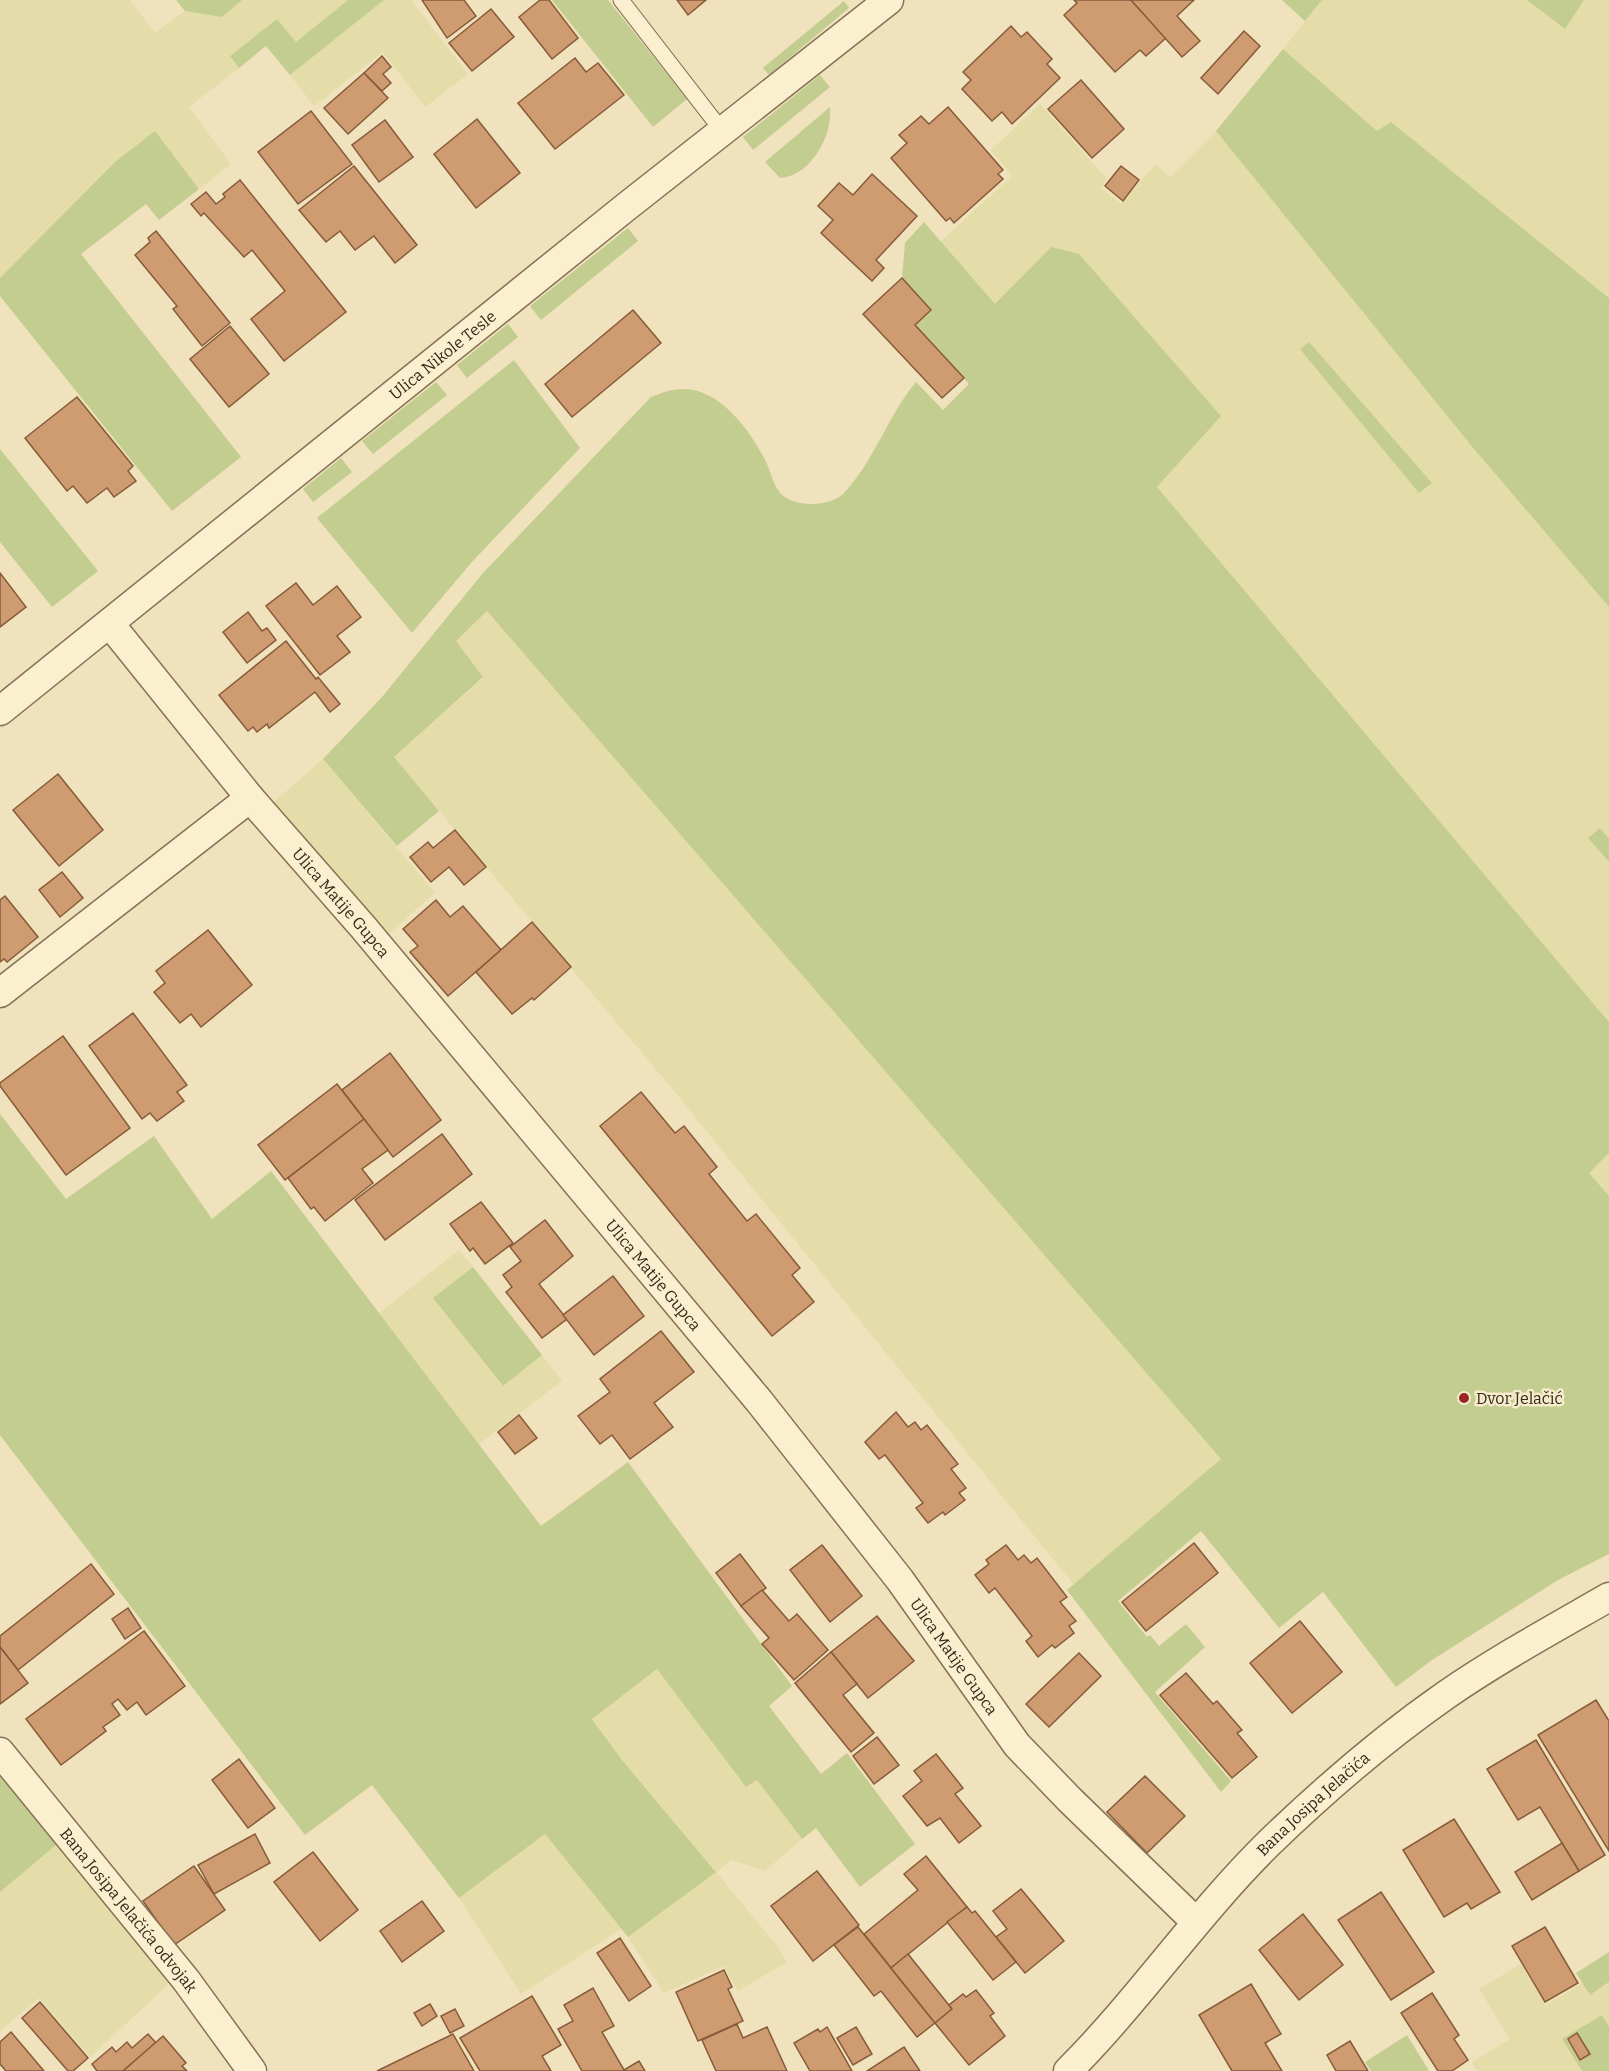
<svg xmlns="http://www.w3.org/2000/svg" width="1609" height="2071" viewBox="0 0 1609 2071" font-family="Bitter,serif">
<rect width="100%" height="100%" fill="#efe2bc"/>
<!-- farmland -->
<g fill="#e5dda9">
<polygon points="0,0 130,0 155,33 185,11 222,17 242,0 348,0 296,42 277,19 230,56 239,68 189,107 231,164 199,189 155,132 115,162 0,278"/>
<polygon points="384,0 411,0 468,74 425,107 383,52 314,106 290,75"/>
<polygon points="1322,0 1527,0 1565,29 1584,0 1609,0 1609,298 1391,122 1377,131 1283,49"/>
<polygon points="1040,104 1107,179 1101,188 1121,204 1156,164 1170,177 1216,131 1474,449 1609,607 1609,839 1600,828 1588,838 1609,862 1609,1022 1157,487 1220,416 1051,247 995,305 940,242 1012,176 991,150"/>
<polygon points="487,611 1222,1459 1074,1585 674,1091 394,757 483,678 456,641"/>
<polygon points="323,759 435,893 386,936 274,802"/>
<polygon points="1609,1153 1609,1196 1588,1173"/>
<polygon points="459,1250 473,1267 434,1299 502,1386 542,1355 562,1381 478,1445 379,1313"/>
<polygon points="658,1669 746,1787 757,1779 802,1839 765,1871 732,1860 716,1872 778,1947 787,1962 738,1991 724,1966 664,1993 628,1937 716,1871 622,1760 592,1718"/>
<polygon points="545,1834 621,1929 521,1994 459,1898"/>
<polygon points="62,1840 172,1981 90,2057 39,1998 0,2031 0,1892"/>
<polygon points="1521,1964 1546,2005 1583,1983 1590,1995 1609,1982 1609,2027 1602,2015 1562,2039 1582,2071 1477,2071 1472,2062 1510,2039 1479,1989"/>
</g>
<!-- green -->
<g fill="#c4cd90">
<polygon points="176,0 242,0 222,17 185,11"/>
<polygon points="348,0 384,0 290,75 266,46 239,68 230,56 277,19 296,42"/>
<polygon points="552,0 608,0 687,99 653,127"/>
<polygon points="1282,0 1322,0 1305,21"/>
<polygon points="1527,0 1584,0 1565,29"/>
<polygon points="844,1 849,8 769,75 763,68"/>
<polygon points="1283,49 1377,131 1391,122 1609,298 1609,607 1474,449 1216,131"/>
<polygon points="820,75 830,87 753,150 743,137"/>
<path d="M830,107C833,135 811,176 780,178L765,162Z"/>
<polygon points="155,131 199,189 159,220 146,204 81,254 241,457 172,511 0,296 0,278 115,162"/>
<path d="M924,222L995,304L1051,247L1079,254L1221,416L1157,487L1609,1022V1153L1589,1173L1609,1196V1554L1558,1580L1432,1660L1396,1687L1323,1592L1279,1628L1201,1531L1118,1601L1147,1637L1150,1635L1159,1646L1186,1624L1205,1647L1155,1692L1231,1781L1221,1792L1067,1590L1221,1459L487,611L456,641L483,677L394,757L439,811L397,846L323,759L382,697L483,573L651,397C659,394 666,391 673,390C715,381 749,428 765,460C770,469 772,481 778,490C789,508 830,508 844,493C875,460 888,415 916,382L943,410L969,384L915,325L902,278L905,243Z"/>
<polygon points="628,228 638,241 541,320 530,306"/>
<polygon points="508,324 518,337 467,378 457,365"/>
<polygon points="1309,342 1432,483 1419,493 1300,349"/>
<polygon points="514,360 580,448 471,563 412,633 317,518"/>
<polygon points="436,382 447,395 373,454 362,441"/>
<polygon points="0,449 98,571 52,607 0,542"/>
<polygon points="341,458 352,472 313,502 303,489"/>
<polygon points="1600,828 1609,839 1609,862 1588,838"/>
<polygon points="0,1114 66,1199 154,1136 212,1219 271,1171 541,1526 628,1462 792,1686 769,1706 821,1774 847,1753 915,1844 860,1887 816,1828 802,1839 757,1780 746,1787 657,1669 592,1719 622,1760 716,1872 628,1937 545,1834 459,1898 372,1785 305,1835 0,1435"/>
<polygon points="473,1267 542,1355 503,1386 433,1298"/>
<polygon points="0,1768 62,1840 0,1892"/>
<polygon points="1609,1952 1609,1982 1590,1995 1576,1973"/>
<polygon points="1602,2015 1609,2027 1609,2071 1582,2071 1562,2039"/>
<polygon points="1407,2035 1429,2071 1371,2071 1365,2062"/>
</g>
<!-- building -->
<g fill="#cf9b70" stroke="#875b3a" stroke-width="1.5">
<polygon points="422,0 464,0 476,16 447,38"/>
<polygon points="540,0 549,0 578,38 552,59 519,17"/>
<polygon points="677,0 706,0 688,15"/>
<polygon points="1074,0 1131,0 1166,38 1146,56 1140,50 1115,72 1064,15 1077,3"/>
<polygon points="1131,0 1194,0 1177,16 1200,41 1182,57"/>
<polygon points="491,9 514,37 472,71 449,43"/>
<polygon points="1011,26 1021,37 1027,32 1052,59 1047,64 1060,78 1012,124 1002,112 992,121 962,89 971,80 963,72"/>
<polygon points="1244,31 1260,46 1218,94 1201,78"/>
<polygon points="382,56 391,67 383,74 391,83 382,91 364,73"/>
<polygon points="575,58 586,72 598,63 624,95 555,149 518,103"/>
<polygon points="364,73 388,98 348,134 324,108"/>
<polygon points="1081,80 1124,129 1092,158 1048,109"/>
<polygon points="948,107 1003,170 998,174 1003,179 954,223 950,218 946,221 891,158 907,143 899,135 921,116 929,124"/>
<polygon points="311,111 352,164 298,204 258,152"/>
<polygon points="477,119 520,173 476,208 434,154"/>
<polygon points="385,120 413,157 379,182 352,145"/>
<polygon points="354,166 417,245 395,263 374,236 355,250 340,231 326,242 299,210"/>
<polygon points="1121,166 1139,180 1123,201 1105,186"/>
<polygon points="872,174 917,216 876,260 884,268 872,281 821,233 833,220 818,206 839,183 853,195"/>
<polygon points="240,180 346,312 284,361 251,319 285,291 252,250 244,257 204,213 201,216 191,204 206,192 216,204 225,197 223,194"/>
<polygon points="156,231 230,323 202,346 173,309 177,306 135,255 150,242 148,238"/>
<polygon points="902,278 931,310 915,325 964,378 942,398 863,314"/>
<polygon points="633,310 661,343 572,417 545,384"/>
<polygon points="230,326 269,374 229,407 190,359"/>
<polygon points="77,397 133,466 128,471 136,481 114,497 107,488 87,503 73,486 67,491 25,438"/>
<polygon points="0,573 26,607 0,627"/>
<polygon points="296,583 313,605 337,586 361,617 337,636 350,652 320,675 266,606"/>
<polygon points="248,612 262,631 267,628 276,640 247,663 223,632"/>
<polygon points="286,641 316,679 318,677 340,704 330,712 315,692 269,728 267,724 257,732 253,727 248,731 219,695"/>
<polygon points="58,774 103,830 59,866 13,810"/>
<polygon points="455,830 486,867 464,885 449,867 431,882 410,857 428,842 433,848"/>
<polygon points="62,872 83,898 60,917 39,890"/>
<polygon points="5,896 38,937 7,962 4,959 0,962 0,900"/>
<polygon points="436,900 450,917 463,906 501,950 448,996 410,952 418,946 403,929"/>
<polygon points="532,922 571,967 534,1000 532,998 512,1014 476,972"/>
<polygon points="208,930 252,985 201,1027 191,1014 180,1023 154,992 165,983 156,971"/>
<polygon points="133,1013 187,1085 177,1092 184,1101 157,1121 150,1113 142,1119 89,1046"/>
<polygon points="63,1036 130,1128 66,1175 0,1086 0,1083"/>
<polygon points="390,1053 441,1120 393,1157 342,1090"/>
<polygon points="337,1084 364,1119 285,1180 258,1145"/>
<polygon points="641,1092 675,1133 684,1126 717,1167 709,1174 747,1221 756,1214 800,1268 792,1275 814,1302 772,1336 600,1126"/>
<polygon points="364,1119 388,1150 362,1169 373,1183 325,1221 314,1207 311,1209 288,1178"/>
<polygon points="442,1134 472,1174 385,1240 355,1200"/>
<polygon points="481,1202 513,1243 485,1264 473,1248 470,1251 450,1224"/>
<polygon points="545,1220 573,1256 539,1284 567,1319 542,1338 506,1292 512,1287 503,1275 521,1261 510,1247"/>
<polygon points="613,1276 644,1316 594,1355 563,1315"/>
<polygon points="661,1331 694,1372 654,1403 673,1427 630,1459 612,1435 600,1444 578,1416 610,1392 600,1379"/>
<polygon points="896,1412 908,1427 915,1422 921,1430 927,1425 958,1464 951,1469 966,1488 959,1493 965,1500 945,1515 943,1512 928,1523 916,1508 923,1503 885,1455 879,1459 865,1442"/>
<polygon points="519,1415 537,1438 515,1454 498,1432"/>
<polygon points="1194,1543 1218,1573 1146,1631 1122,1602"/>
<polygon points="822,1545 862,1596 830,1622 790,1570"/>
<polygon points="1006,1545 1018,1560 1024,1555 1031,1563 1037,1558 1067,1597 1060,1602 1076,1621 1069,1626 1074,1633 1055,1648 1052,1645 1038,1657 1026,1641 1032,1636 995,1588 989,1593 975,1575 989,1564 986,1560"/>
<polygon points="740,1554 766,1588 741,1606 716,1573"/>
<polygon points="91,1564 114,1594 18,1670 0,1647 0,1636"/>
<polygon points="762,1590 789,1621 797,1614 828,1650 794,1680 762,1644 769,1638 741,1606"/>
<polygon points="128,1608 141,1628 125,1639 112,1619"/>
<polygon points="877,1616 914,1661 868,1698 831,1652"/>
<polygon points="1300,1621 1342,1672 1292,1713 1250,1663"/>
<polygon points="144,1631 185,1686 146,1715 137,1702 127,1710 118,1699 112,1704 120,1715 103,1727 106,1731 61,1765 26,1719"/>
<polygon points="0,1647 28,1683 0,1704"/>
<polygon points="831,1652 857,1684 843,1695 874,1733 851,1752 795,1683"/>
<polygon points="1079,1653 1101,1676 1049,1727 1026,1704"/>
<polygon points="1186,1673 1213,1704 1217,1701 1242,1730 1237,1733 1257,1757 1232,1778 1160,1695"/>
<polygon points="1596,1700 1609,1721 1609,1851 1538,1735"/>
<polygon points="877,1737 899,1765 874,1784 853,1756"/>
<polygon points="1536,1740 1605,1855 1579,1871 1540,1807 1518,1820 1487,1769"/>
<polygon points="936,1754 963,1788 955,1794 981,1826 959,1843 940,1818 927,1826 903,1796 922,1781 914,1771"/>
<polygon points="239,1759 275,1808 248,1828 212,1780"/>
<polygon points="1145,1776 1185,1816 1147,1853 1107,1812"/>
<polygon points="1454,1819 1500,1892 1471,1909 1467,1903 1444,1917 1403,1850"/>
<polygon points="255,1834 270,1863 214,1894 198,1865"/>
<polygon points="1562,1843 1579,1871 1532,1900 1515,1872"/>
<polygon points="313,1852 358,1910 320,1941 274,1882"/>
<polygon points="926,1856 967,1907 891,1968 864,1934 918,1890 904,1874"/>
<polygon points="194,1866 225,1910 174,1945 143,1901"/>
<polygon points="817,1871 859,1925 813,1961 771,1906"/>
<polygon points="1021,1889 1064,1941 1025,1973 996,1937 1007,1929 993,1911"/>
<polygon points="1381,1892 1434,1972 1391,2000 1338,1920"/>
<polygon points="422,1901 444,1931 402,1962 380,1931"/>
<polygon points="967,1907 972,1913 975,1911 1016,1962 993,1980 947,1922"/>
<polygon points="1303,1914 1343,1965 1299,2000 1259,1950"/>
<polygon points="858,1927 935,2023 917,2037 881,1991 874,1996 834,1945"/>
<polygon points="1545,1927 1578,1983 1545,2002 1512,1946"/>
<polygon points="620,1938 651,1986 629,2001 597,1953"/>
<polygon points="908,1954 952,2009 935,2023 891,1968"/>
<polygon points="724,1970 732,1987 728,1989 743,2021 698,2041 676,1992"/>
<polygon points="1251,1984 1281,2034 1265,2043 1282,2071 1232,2071 1199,2015"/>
<polygon points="593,1988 614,2026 602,2032 624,2070 639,2061 645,2071 582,2071 558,2029 573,2021 564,2005"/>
<polygon points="976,1990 994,2013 990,2016 1005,2036 969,2065 935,2023 952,2009 949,2005 963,1994 966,1997"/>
<polygon points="1432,1993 1459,2035 1454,2039 1468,2060 1452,2071 1438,2071 1401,2013"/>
<polygon points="532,1996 561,2045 542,2056 551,2071 480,2071 460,2038"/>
<polygon points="40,2002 88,2058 73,2071 68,2071 22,2018"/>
<polygon points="430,2004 437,2016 422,2026 414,2013"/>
<polygon points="455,2009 464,2026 450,2033 441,2016"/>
<polygon points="737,2024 743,2038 767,2027 787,2071 716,2071 702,2040"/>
<polygon points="827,2027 852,2071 810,2071 794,2043 818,2029 820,2032"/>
<polygon points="856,2027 872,2054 853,2065 837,2038"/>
<polygon points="11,2032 44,2071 6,2071 0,2064 0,2042"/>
<polygon points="1577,2033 1590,2054 1580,2060 1568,2039"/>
<polygon points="148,2034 156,2043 123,2071 97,2071 92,2064 112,2047 116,2052 127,2042 132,2048"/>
<polygon points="453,2034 474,2071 377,2071"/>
<polygon points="163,2036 186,2063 182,2066 187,2071 123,2071"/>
<polygon points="1350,2041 1368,2071 1336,2071 1327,2055"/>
<polygon points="904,2047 920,2071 867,2071"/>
</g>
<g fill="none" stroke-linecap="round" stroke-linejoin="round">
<!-- lane casing -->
<g stroke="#877155" stroke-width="17">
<polyline id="lane" points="621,0 723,132"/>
</g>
<!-- street casing -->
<g stroke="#877155" stroke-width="31">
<g id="street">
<path id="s1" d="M110,624L250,798L363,927L759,1401L900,1580L1017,1745L1070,1800L1196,1922"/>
<path id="s2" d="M0,711L626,207L889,0"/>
<polyline points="0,993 250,798"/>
<path id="s3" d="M0,1752L186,1980L252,2071"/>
<path id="s4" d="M1068,2071C1140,1999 1196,1915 1269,1843C1324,1790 1383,1739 1446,1695C1498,1659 1555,1628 1609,1597"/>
</g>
</g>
<!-- lane -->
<use href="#lane" stroke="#faefcf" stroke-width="15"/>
<!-- street -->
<use href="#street" stroke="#faefcf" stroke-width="28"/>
</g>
<!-- markers -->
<circle fill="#992623" stroke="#f6eccc" stroke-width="2" cx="1464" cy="1398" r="6"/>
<g text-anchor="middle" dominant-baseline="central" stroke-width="5" stroke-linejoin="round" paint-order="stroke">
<!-- street labels -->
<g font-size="16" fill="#36291b" stroke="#f6eccc">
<text stroke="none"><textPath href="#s2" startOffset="568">Ulica Nikole Tesle</textPath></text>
<text stroke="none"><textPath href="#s1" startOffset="362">Ulica Matije Gupca</textPath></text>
<text stroke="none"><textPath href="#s1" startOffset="848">Ulica Matije Gupca</textPath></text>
<text stroke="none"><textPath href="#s1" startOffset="1334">Ulica Matije Gupca</textPath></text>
<text stroke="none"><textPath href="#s4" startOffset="363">Bana Josipa Jelačića</textPath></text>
<text stroke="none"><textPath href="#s3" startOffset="204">Bana Josipa Jelačića odvojak</textPath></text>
</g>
<!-- poi labels -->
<g font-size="16" fill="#36291b" stroke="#f6eccc" text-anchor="start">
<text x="1476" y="1398">Dvor Jelačić</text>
</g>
</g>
</svg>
